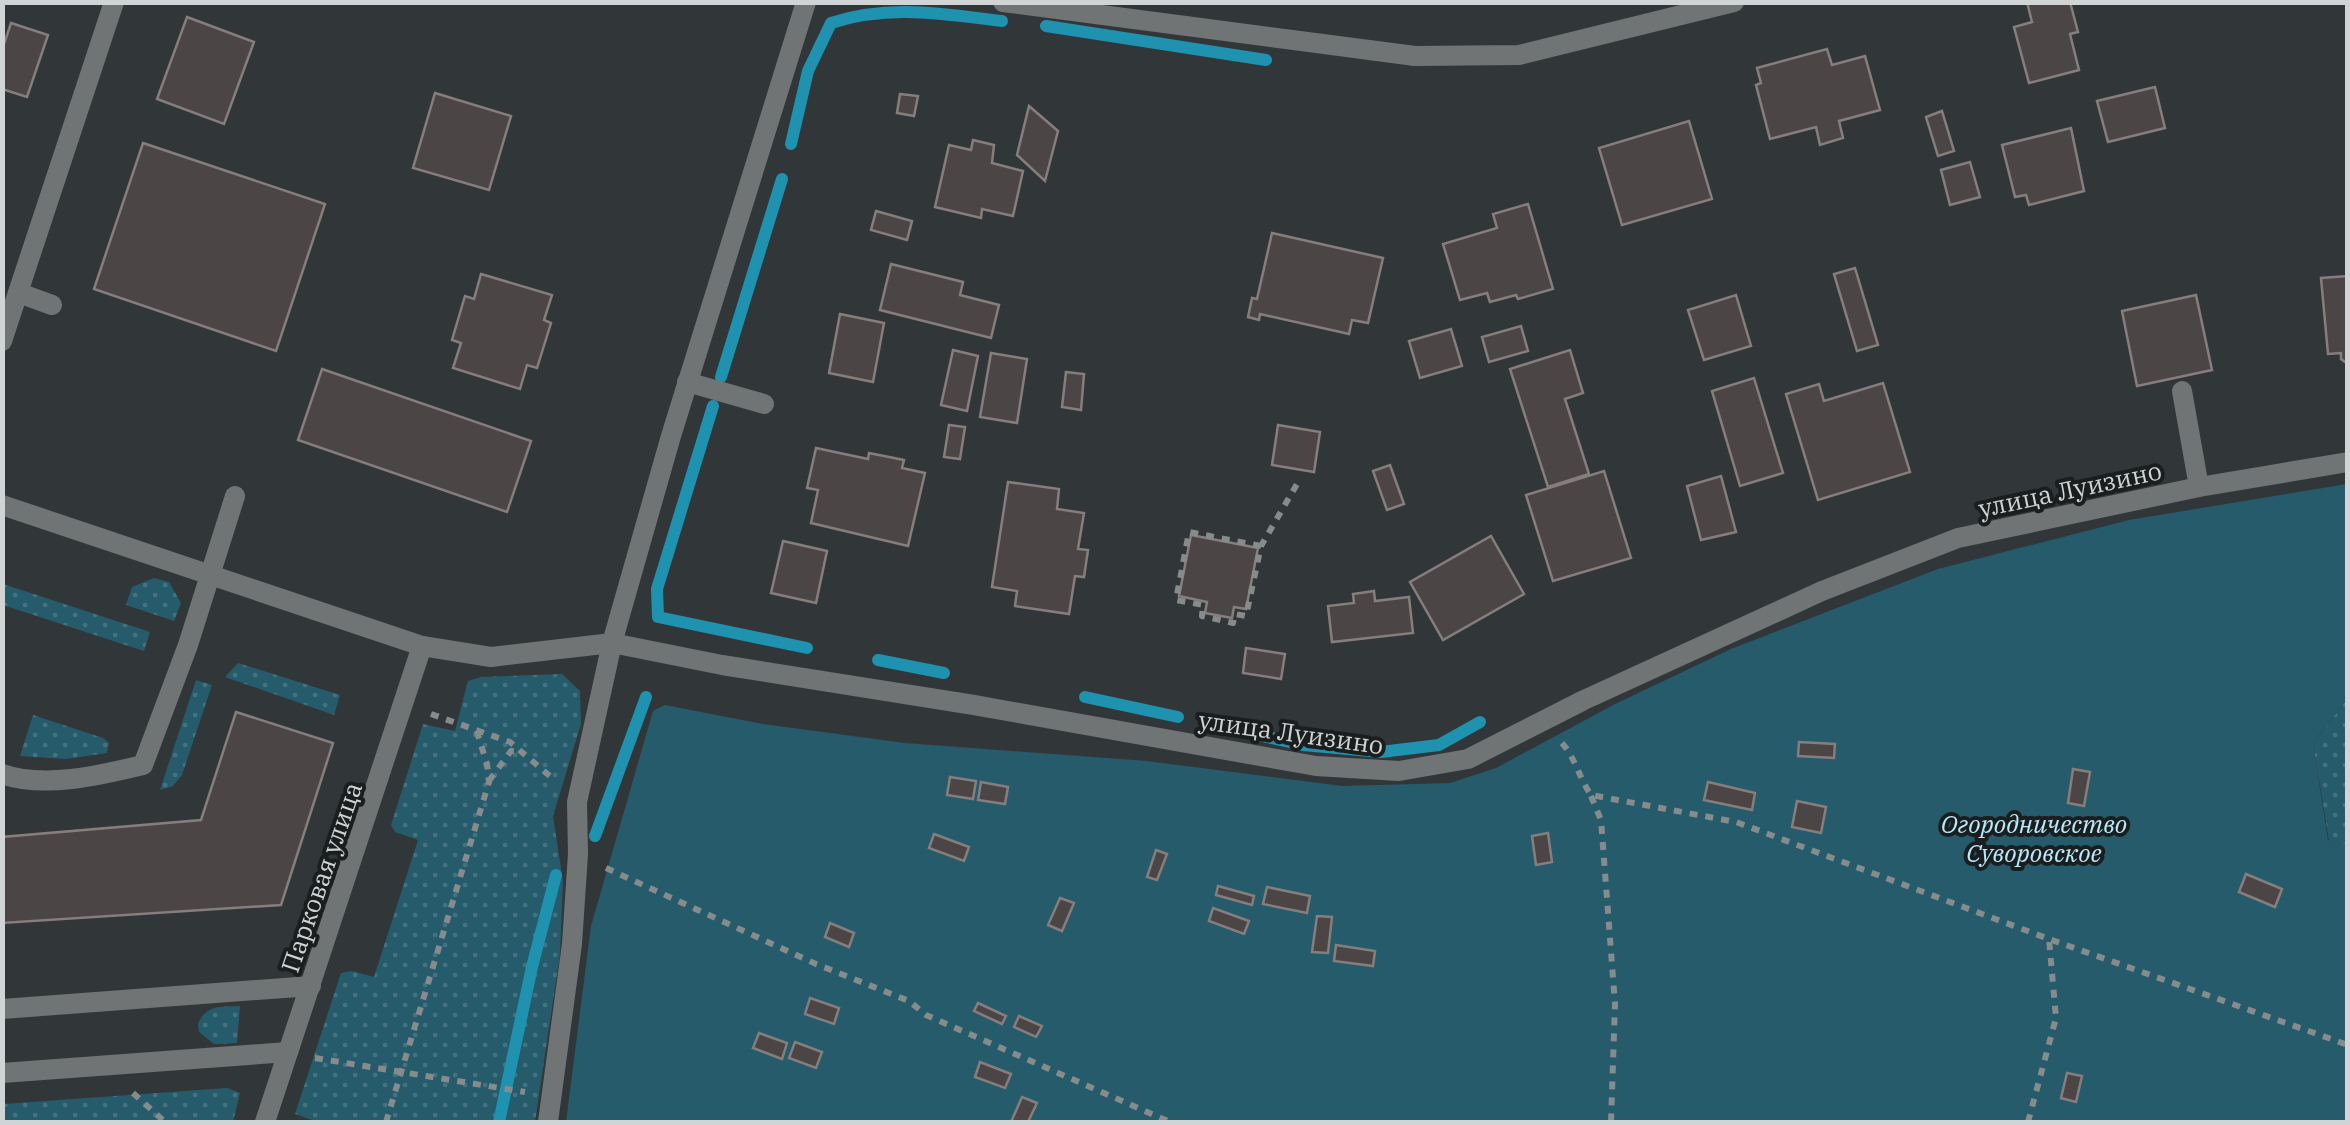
<svg xmlns="http://www.w3.org/2000/svg" width="2350" height="1125" viewBox="0 0 2350 1125" font-family="'IBM Plex Serif',serif">
<defs>
<pattern id="grass-dots" width="8" height="8" patternUnits="userSpaceOnUse" patternTransform="scale(2.5)"><rect width="8" height="8" fill="#255b6b"/><path d="M2 2h.1M6 6h.1" fill="none" stroke="#44727f" stroke-width="1.8" stroke-linecap="round"/></pattern>
</defs>
<rect width="100%" height="100%" fill="#313739"/>
<!-- grass -->
<g fill="url(#grass-dots)">
<polygon points="154,578 169,582 181,603 174,621 126,605 132,587"/>
<polygon points="3,584 150,632 144,651 3,605"/>
<polygon points="238,663 340,695 334,715 225,677"/>
<polygon points="562,674 580,691 581,724 553,816 563,881 560,954 535,1122 318,1122 295,1114 341,973 352,971 374,977 418,840 395,832 391,825 423,724 455,731 468,681 481,677"/>
<polygon points="196,680 212,685 182,775 173,786 160,790"/>
<polygon points="2347,699 2347,845 2329,841 2313,743"/>
<polygon points="33,715 103,738 109,743 107,753 66,759 20,756"/>
<path d="M240,1006L237,1043L214,1044L199,1032L198,1024C206,1004 222,1007 240,1006Z"/>
<polygon points="227,1088 240,1093 233,1122 3,1122 3,1104"/>
</g>
<!-- green -->
<polygon fill="#255b6b" points="2347,484 2347,699 2313,743 2328,840 2347,845 2347,1122 566,1122 591,926 653,711 665,705 763,724 905,743 1147,761 1342,786 1450,783 1496,768 1615,704 1731,649 1938,569 2129,520"/>
<g fill="none" stroke-linecap="round" stroke-linejoin="round">
<!-- stream -->
<g stroke="#1f92b0" stroke-width="12">
<polyline points="1046,26 1266,60"/>
<path d="M791,144L808,71L831,23C889,4 943,14 1002,21"/>
<polyline points="721,377 782,179"/>
<polyline points="713,406 657,589 658,617 807,648"/>
<polyline points="878,660 944,673"/>
<polyline points="1085,697 1178,717"/>
<polyline points="1223,727 1303,745 1381,752 1439,745 1480,722"/>
<polyline points="595,836 646,697"/>
<polyline points="499,1122 532,967 556,875"/>
</g>
</g>
<!-- building -->
<g fill="#4b4545" stroke="#857e7d" stroke-width="2.5">
<polygon points="2027,2 2070,2 2078,32 2070,34 2079,70 2029,83 2014,27 2032,22"/>
<polygon points="187,17 254,42 224,124 157,99"/>
<polygon points="11,23 48,35 27,97 2,89 2,50"/>
<polygon points="1827,49 1832,65 1865,56 1880,110 1839,121 1843,138 1820,145 1816,127 1770,139 1756,85 1761,83 1757,68"/>
<polygon points="2155,87 2165,128 2108,142 2097,101"/>
<polygon points="435,93 511,116 489,190 413,168"/>
<polygon points="900,94 918,96 914,116 897,113"/>
<polygon points="1029,106 1058,131 1045,181 1017,155"/>
<polygon points="1942,111 1954,151 1938,156 1926,117"/>
<polygon points="1689,121 1712,199 1622,225 1599,148"/>
<polygon points="2071,128 2084,191 2029,205 2026,195 2015,197 2002,145"/>
<polygon points="973,140 994,145 992,163 1023,171 1013,216 982,209 981,218 935,207 949,145 971,150"/>
<polygon points="143,143 325,204 276,351 94,289"/>
<polygon points="1970,162 1980,197 1950,205 1941,170"/>
<polygon points="1528,204 1553,289 1518,299 1516,295 1490,302 1487,293 1460,300 1443,244 1497,228 1493,214"/>
<polygon points="876,211 912,221 907,240 871,230"/>
<polygon points="1272,233 1383,258 1368,323 1352,320 1349,334 1260,314 1259,320 1248,317 1252,298 1257,299"/>
<polygon points="891,264 963,282 960,295 999,305 991,338 880,310"/>
<polygon points="1855,268 1878,345 1857,351 1834,274"/>
<polygon points="481,274 552,295 544,320 551,323 537,368 527,365 520,389 453,368 461,343 452,340 465,296 474,299"/>
<polygon points="2348,276 2348,364 2341,359 2341,353 2328,354 2321,278"/>
<polygon points="1736,295 1751,346 1704,360 1688,310"/>
<polygon points="2196,295 2212,370 2137,386 2122,311"/>
<polygon points="840,314 884,323 873,382 829,373"/>
<polygon points="1521,326 1528,351 1489,362 1482,337"/>
<polygon points="1451,329 1462,366 1420,378 1409,341"/>
<polygon points="953,350 978,356 967,411 941,405"/>
<polygon points="1570,350 1583,393 1565,399 1589,474 1548,487 1510,369"/>
<polygon points="991,353 1027,359 1017,423 980,417"/>
<polygon points="322,369 531,441 507,512 298,440"/>
<polygon points="1066,372 1084,374 1081,410 1062,407"/>
<polygon points="1754,378 1783,473 1740,486 1712,391"/>
<polygon points="1883,383 1910,472 1818,500 1786,394 1819,384 1824,401"/>
<polygon points="949,425 965,427 960,459 944,457"/>
<polygon points="1278,425 1320,432 1314,472 1272,465"/>
<polygon points="816,448 868,459 869,453 904,460 902,468 925,473 908,546 811,523 818,490 807,488"/>
<polygon points="1390,465 1404,504 1387,510 1373,471"/>
<polygon points="1604,471 1631,558 1553,581 1526,495"/>
<polygon points="1721,476 1736,532 1701,540 1687,486"/>
<polygon points="1008,482 1059,489 1057,509 1084,513 1078,549 1088,550 1084,577 1075,576 1069,614 1015,606 1017,591 992,587"/>
<polygon points="1191,535 1258,548 1246,609 1234,607 1232,618 1205,613 1207,602 1179,596"/>
<polygon points="1491,536 1524,594 1443,640 1410,582"/>
<polygon points="783,541 827,551 816,603 771,593"/>
<polygon points="1374,591 1375,601 1409,597 1413,633 1332,642 1328,606 1354,603 1353,594"/>
<polygon points="1246,648 1285,654 1281,679 1243,673"/>
<polygon points="236,712 333,743 281,905 2,923 2,837 201,820"/>
<polygon points="1799,742 1835,744 1834,758 1798,756"/>
<polygon points="2073,769 2090,772 2084,806 2068,803"/>
<polygon points="950,777 976,781 973,799 947,795"/>
<polygon points="981,782 1008,787 1005,804 978,800"/>
<polygon points="1708,782 1755,793 1752,810 1704,800"/>
<polygon points="1797,801 1826,807 1821,833 1792,827"/>
<polygon points="1548,833 1552,862 1536,865 1532,836"/>
<polygon points="934,834 969,847 964,861 929,848"/>
<polygon points="1156,850 1167,854 1157,880 1147,877"/>
<polygon points="2246,874 2282,889 2275,907 2239,892"/>
<polygon points="1218,886 1254,896 1252,905 1216,895"/>
<polygon points="1267,887 1310,896 1307,913 1263,904"/>
<polygon points="1060,898 1074,903 1062,931 1048,925"/>
<polygon points="1213,908 1249,921 1244,934 1209,921"/>
<polygon points="1317,916 1332,917 1328,953 1312,952"/>
<polygon points="830,923 854,933 849,947 825,937"/>
<polygon points="1336,945 1375,951 1373,966 1334,961"/>
<polygon points="810,998 839,1008 834,1024 805,1014"/>
<polygon points="978,1003 1006,1016 1002,1024 974,1011"/>
<polygon points="1019,1016 1042,1026 1036,1037 1014,1027"/>
<polygon points="759,1033 787,1043 782,1059 753,1048"/>
<polygon points="795,1042 822,1052 816,1068 789,1058"/>
<polygon points="980,1062 1011,1074 1005,1088 975,1077"/>
<polygon points="2067,1073 2082,1076 2076,1102 2061,1098"/>
<polygon points="1022,1097 1037,1103 1028,1122 1011,1122"/>
</g>
<g fill="none" stroke-linecap="round" stroke-linejoin="round">
<!-- path -->
<g stroke="#868b8c" stroke-width="6" stroke-dasharray="8 8" stroke-linecap="butt">
<polyline points="1261,546 1189,532 1176,600 1203,605 1202,616 1233,623 1235,614 1246,616 1261,546 1297,484"/>
<polyline points="431,714 510,742 551,777"/>
<path d="M1562,743C1576,759 1579,778 1591,795L1736,822L2049,939L2348,1045"/>
<polyline points="489,781 511,751 521,751"/>
<polyline points="1591,796 1601,820 1615,1004 1611,1122"/>
<polyline points="606,868 816,964 909,1001 926,1015 1170,1122"/>
<polyline points="315,1058 525,1092"/>
<polyline points="133,1093 165,1122"/>
<polyline points="386,1122 489,782 487,764 476,729"/>
<polyline points="2028,1122 2056,1018 2049,939"/>
</g>
<!-- lane -->
<g stroke="#717475" stroke-width="20">
<polyline points="19,293 52,305"/>
<polyline points="687,382 764,404"/>
<polyline points="2182,391 2199,487"/>
<path d="M2,774C44,789 101,775 143,765L188,645L235,496"/>
<polyline points="2,1009 311,986"/>
<polyline points="2,1073 288,1052"/>
<polyline points="548,1122 572,944 578,854 577,802 612,643"/>
</g>
<!-- street -->
<g stroke="#717475" stroke-width="20">
<polyline points="1003,2 1415,56 1519,55 1734,2"/>
<polyline points="2,341 114,2"/>
<polyline points="2,505 422,646 491,657 612,643 722,665 974,705 1316,766 1399,771 1468,759 1584,700 1822,591 1958,538 2199,487 2348,462"/>
<polyline points="612,643 671,436 806,2"/>
<polyline points="265,1122 422,646"/>
</g>
</g>
<g text-anchor="middle" dominant-baseline="central" stroke-width="8" stroke-linejoin="round" paint-order="stroke">
<!-- street labels -->
<g font-size="25" fill="#d0d4d5" stroke="#1b1e1f">
<text transform="translate(2070 489) rotate(-12)">улица Луизино</text>
<text transform="translate(1291 732) rotate(8)">улица Луизино</text>
<text transform="translate(321 877) rotate(-71)">Парковая улица</text>
</g>
<!-- park labels -->
<g font-size="25" font-style="italic" fill="#baeafb" stroke="#1b1e1f">
<text x="2034" y="823">Огородничество<tspan x="2034" dy="29">Суворовское</tspan></text>
</g>
</g>
<!-- border -->
<rect width="2350" height="1125" fill="none" stroke="#d0d4d5" stroke-width="10"/>
</svg>
